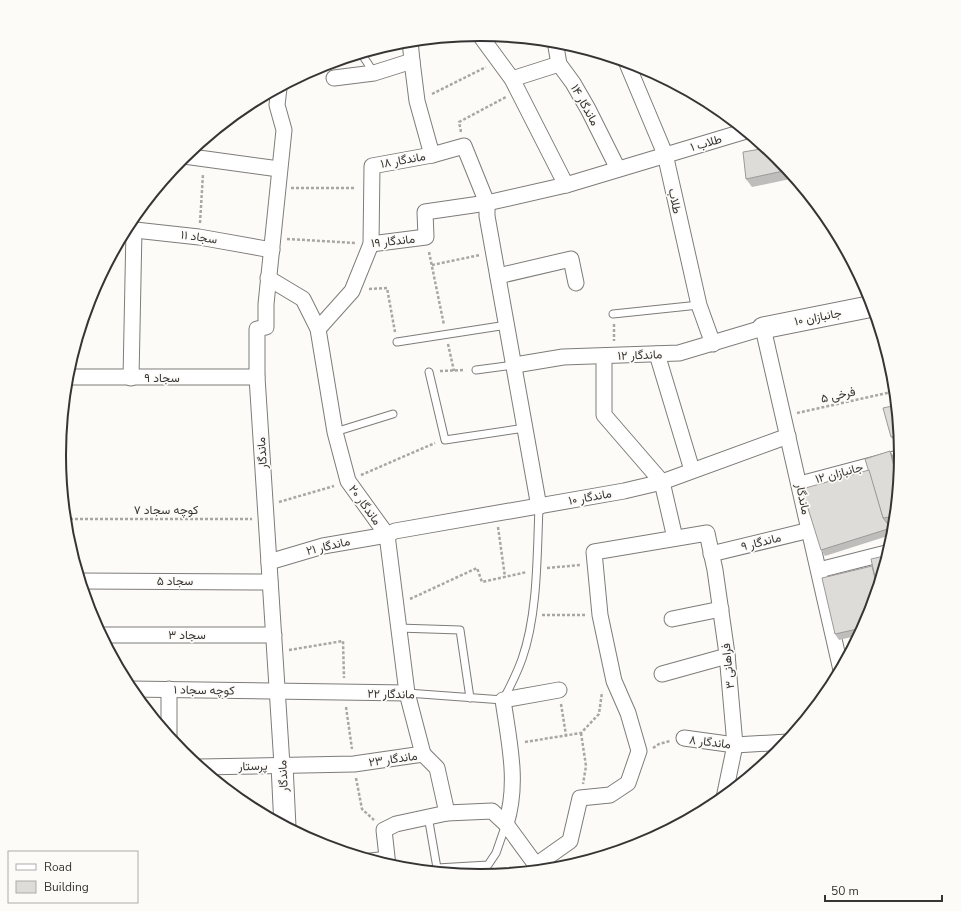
<svg xmlns="http://www.w3.org/2000/svg" width="961" height="911" viewBox="0 0 961 911" font-family="'Nunito Sans',Vazirmatn,sans-serif">
<rect width="100%" height="100%" fill="#fdfbf8"/>
<g fill="none" stroke-linecap="round" stroke-linejoin="round">
<!-- lane casing -->
<g stroke="#7d7c79" stroke-width="9">
<g id="lane">
<polyline points="361,53 374,73"/>
<polyline points="613,314 699,305"/>
<polyline points="397,342 507,325"/>
<polyline points="476,370 514,365"/>
<polyline points="429,372 445,440 525,428"/>
<polyline points="335,432 393,414"/>
<polyline points="398,628 460,630 470,698"/>
<path d="M407,693L503,700C510,687 517,673 522,659C538,614 537,553 539,507"/>
<polyline points="428,816 437,868 488,865 496,853 506,824"/>
<polyline points="362,858 387,855"/>
</g>
</g>
<!-- street casing -->
<g stroke="#7d7c79" stroke-width="17">
<g id="street">
<polyline points="479,34 512,79 566,185"/>
<polyline points="555,41 559,64 573,83 588,109 618,169"/>
<polyline points="412,61 417,101 432,155"/>
<polyline points="626,61 665,154 699,305 713,344"/>
<polyline points="334,78 374,73 412,61 410,41"/>
<polyline points="512,79 559,64"/>
<polyline points="279,88 277,105 284,130 266,304 266,327 257,329 257,377 282,765"/>
<polyline points="184,156 279,169"/>
<polyline points="126,229 199,237 272,250"/>
<polyline points="371,244 426,237 425,212 487,203 566,185 746,131"/>
<polyline points="498,276 571,259 576,283"/>
<polyline points="268,278 303,299 318,329 335,432 348,481 387,535 407,693 423,754"/>
<polyline points="318,329 352,291 371,244 372,166 432,155 464,146 487,203 487,216 539,507"/>
<polyline points="657,354 692,470"/>
<polyline points="604,356 604,415 662,482 675,538"/>
<polyline points="515,365 563,357 679,353 763,328 841,670"/>
<polyline points="67,377 257,377"/>
<polyline points="131,378 134,229"/>
<polyline points="800,484 902,457"/>
<polyline points="711,554 810,530"/>
<polyline points="269,562 323,546 387,535 395,531 624,491 662,482 788,436"/>
<polyline points="819,570 890,552"/>
<polyline points="80,581 270,582"/>
<polyline points="672,619 721,609"/>
<polyline points="101,635 274,635"/>
<polyline points="662,674 727,656"/>
<polyline points="130,689 407,693"/>
<polyline points="169,737 169,689"/>
<polyline points="684,738 735,745 788,742"/>
<polyline points="199,767 354,764 423,754 437,768 447,813 492,811 506,824 536,865 570,841 580,798 610,795 628,783 639,751 628,713 614,681 600,615 594,552 707,533 715,570 727,654 735,745 724,798"/>
<path d="M506,824C519,783 509,742 503,700L559,690"/>
<polyline points="388,866 384,830 396,824 447,813"/>
</g>
</g>
<!-- secondary casing -->
<g stroke="#7d7c79" stroke-width="23">
<g id="secondary">
<polyline points="763,328 873,306"/>
<polyline points="282,765 285,827"/>
</g>
</g>
<!-- path -->
<g stroke="#a9a7a5" stroke-width="2.5" stroke-dasharray="3 2" stroke-linecap="butt">
<polyline points="315,68 322,72"/>
<polyline points="432,94 486,67"/>
<polyline points="461,132 459,122 506,97"/>
<polyline points="291,188 356,188"/>
<polyline points="200,223 203,174"/>
<polyline points="287,239 356,243"/>
<polyline points="429,252 444,325"/>
<polyline points="432,265 480,255"/>
<polyline points="369,289 387,288 395,332"/>
<polyline points="614,324 614,341"/>
<polyline points="448,344 454,371"/>
<polyline points="440,371 465,370"/>
<polyline points="797,413 896,391"/>
<polyline points="361,475 435,443"/>
<polyline points="279,502 334,486"/>
<polyline points="65,519 252,519"/>
<polyline points="498,527 505,577"/>
<polyline points="547,568 580,565"/>
<polyline points="410,599 477,568 482,582 527,572"/>
<polyline points="542,615 585,615"/>
<polyline points="289,650 343,641 344,678"/>
<polyline points="561,704 566,735"/>
<polyline points="346,707 352,749"/>
<polyline points="581,733 586,766 583,784"/>
<polyline points="525,742 581,733 599,714 602,692"/>
<polyline points="653,748 659,744 670,741"/>
<polyline points="356,778 362,809 374,820"/>
</g>
<!-- lane -->
<use href="#lane" stroke="#fff" stroke-width="7"/>
<!-- street -->
<use href="#street" stroke="#fff" stroke-width="15"/>
<!-- secondary -->
<use href="#secondary" stroke="#fff" stroke-width="21"/>
</g>
<!-- wall -->
<g fill="#bfbdbb">
<polygon points="779,158 795,178 752,187 746,179"/>
<polygon points="818,205 828,218 825,219 819,210"/>
<polygon points="897,405 902,451 891,437"/>
<polygon points="902,460 894,534 825,556 821,550 869,470"/>
<polygon points="889,555 870,617 860,635 839,640 835,634 872,566"/>
</g>
<!-- shaded-wall -->
<polygon fill="#9b9a98" points="890,451 901,467 899,486"/>
<!-- building -->
<g fill="#dedcd9" stroke="#9b9a98">
<polygon points="767,148 779,158 788,170 746,179 743,152"/>
<polygon points="818,205 821,210 819,210"/>
<polygon points="897,405 900,435 891,437 883,408"/>
<polygon points="890,451 899,486 896,516 883,518 865,459"/>
<polygon points="902,460 900,474 897,462"/>
<polygon points="869,470 883,518 891,528 821,550 802,489"/>
<polygon points="889,555 878,591 871,559"/>
<polygon points="872,566 878,591 870,617 866,624 862,625 862,628 835,634 822,578"/>
</g>
<g text-anchor="middle" dominant-baseline="central" stroke-width="3.5" stroke-linejoin="round" paint-order="stroke">
<!-- street labels -->
<g font-size="12" fill="#363534" stroke="#fdfbf8">
<text transform="translate(585 105) rotate(61)">ماندگار ۱۴</text>
<text transform="translate(706 143) rotate(-16)">طلاب ۱</text>
<text transform="translate(403 160) rotate(-10)">ماندگار ۱۸</text>
<text transform="translate(675 201) rotate(78)">طلاب</text>
<text transform="translate(199 237) rotate(8)">سجاد ۱۱</text>
<text transform="translate(393 241) rotate(-6)">ماندگار ۱۹</text>
<text transform="translate(818 317) rotate(-11)">جانبازان ۱۰</text>
<text transform="translate(640 355) rotate(-2)">ماندگار ۱۲</text>
<text x="162" y="378">سجاد ۹</text>
<text transform="translate(838 395) rotate(-13)">فرخی ۵</text>
<text transform="translate(262 453) rotate(-94)">ماندگار</text>
<text transform="translate(839 473) rotate(-15)">جانبازان ۱۲</text>
<text transform="translate(590 497) rotate(-10)">ماندگار ۱۰</text>
<text transform="translate(803 499) rotate(78)">ماندگار</text>
<text transform="translate(365 505) rotate(54)">ماندگار ۲۰</text>
<text x="166" y="510">کوچه سجاد ۷</text>
<text transform="translate(761 542) rotate(-14)">ماندگار ۹</text>
<text transform="translate(328 546) rotate(-13)">ماندگار ۲۱</text>
<text x="175" y="581">سجاد ۵</text>
<text x="187" y="635">سجاد ۳</text>
<text transform="translate(728 666) rotate(-96)">فراهانی ۳</text>
<text transform="translate(204 690) rotate(1)">کوچه سجاد ۱</text>
<text transform="translate(391 694) rotate(1)">ماندگار ۲۲</text>
<text transform="translate(710 742) rotate(7)">ماندگار ۸</text>
<text transform="translate(393 759) rotate(-8)">ماندگار ۲۳</text>
<text transform="translate(253 766) rotate(-1)">پرستار</text>
<text transform="translate(283 776) rotate(-93)">ماندگار</text>
</g>
</g>
<!-- crop -->
<path d="M0 0H961V911H0ZM66 455a414 414 0 1 1 828 0a414 414 0 1 1-828 0Z" fill="#fdfbf8" fill-rule="evenodd"/>
<path fill="none" stroke="#363534" stroke-width="2" d="M66 455a414 414 0 1 1 828 0a414 414 0 1 1-828 0Z"/>
<!-- legend -->
<rect x="8" y="851" width="130" height="52" fill="#fdfbf8" stroke="#adacaa"/>
<rect x="16" y="864" width="20" height="6" fill="#ffffff" stroke="#adacaa"/>
<text x="44" y="871" font-size="12" fill="#363534">Road</text>
<rect x="16" y="881" width="20" height="12" fill="#dedcd9" stroke="#adacaa"/>
<text x="44" y="891" font-size="12" fill="#363534">Building</text>
<!-- scale -->
<path d="M825 895v6h117v-6" fill="none" stroke="#363534" stroke-width="2"/>
<text x="831" y="895" font-size="12" fill="#363534" stroke="#fdfbf8" stroke-width="3" paint-order="stroke">50 m</text>
</svg>
